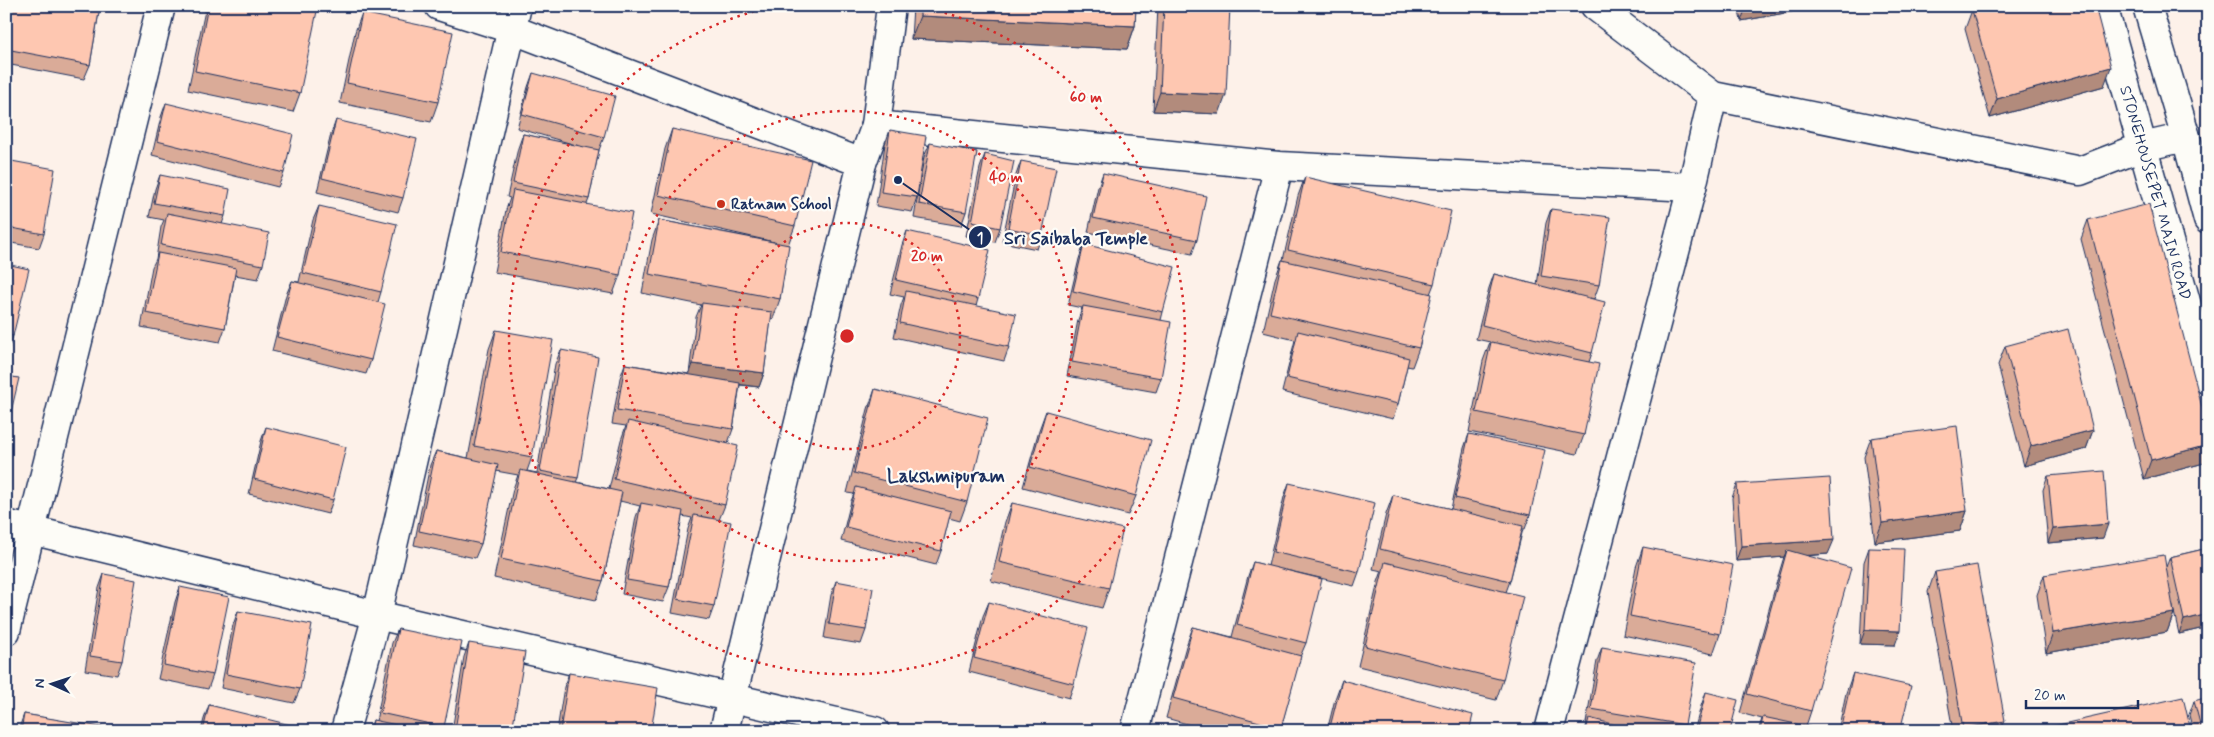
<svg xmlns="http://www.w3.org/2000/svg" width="2214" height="737" viewBox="0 0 2214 737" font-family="Mynerve,sans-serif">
<rect width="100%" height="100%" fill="#fdf1e9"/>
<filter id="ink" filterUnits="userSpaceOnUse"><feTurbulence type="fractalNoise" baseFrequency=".02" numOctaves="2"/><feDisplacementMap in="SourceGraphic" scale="10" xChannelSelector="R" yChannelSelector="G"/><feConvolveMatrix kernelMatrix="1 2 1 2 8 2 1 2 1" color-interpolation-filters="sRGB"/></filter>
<g filter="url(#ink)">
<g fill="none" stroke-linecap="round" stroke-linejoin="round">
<!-- street casing -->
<g stroke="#1b2f5e" stroke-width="31">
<g id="street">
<polyline points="439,6 511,29 862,163"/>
<polyline points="1595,6 1713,96 2080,171 2142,147 2186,137"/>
<polyline points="876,125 1279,166 1692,187"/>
<polyline points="6,524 377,615 875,731"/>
<polyline points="6,631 161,6"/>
<polyline points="345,731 377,615 517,6"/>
<polyline points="724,731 862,163 876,125 891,6"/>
<polyline points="1135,731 1279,166"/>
<polyline points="1549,731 1692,187 1713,96"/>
</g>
</g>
<!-- secondary casing -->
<g stroke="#1b2f5e" stroke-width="31">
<g id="secondary">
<polyline points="2103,6 2208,380"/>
<polyline points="2147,6 2186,137 2208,220"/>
</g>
</g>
<!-- street -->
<use href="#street" stroke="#fdfcf7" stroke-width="28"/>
<!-- secondary -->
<use href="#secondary" stroke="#fdfcf7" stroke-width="28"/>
</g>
<!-- wall -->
<g fill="#daab98" stroke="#1b2f5e">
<polygon points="6,6 100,6 90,65 84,79 6,64"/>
<polygon points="206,6 294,6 300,93 293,112 188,90"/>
<polygon points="913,6 1136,6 1135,26 1127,49 911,39"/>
<polygon points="1158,6 1230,6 1219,114 1153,111"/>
<polygon points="1738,6 1798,6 1796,11 1741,21"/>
<polygon points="1972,10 2104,86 1990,118 1965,29"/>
<polygon points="362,13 438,102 431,122 340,103 355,32"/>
<polygon points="533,73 604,137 599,150 589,199 587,204 620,275 613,294 494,272 506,210 510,198 507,197 518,148 523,134 583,147 517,128 528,87"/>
<polygon points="166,103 284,173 278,187 152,155 161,117"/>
<polygon points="336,120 403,198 398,212 317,192 331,134"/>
<polygon points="672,129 795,226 788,245 780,299 773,319 771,318 764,373 759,387 740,385 733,429 728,443 716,441 725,505 719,520 714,606 709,620 672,613 688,529 692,518 682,516 669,587 663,602 622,594 636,517 640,506 620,501 603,581 596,600 494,578 513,489 518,475 496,471 481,544 475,558 414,545 430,465 436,451 468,458 489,349 496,330 532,457 527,471 537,473 555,364 561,350 578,478 576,482 609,489 621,440 626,426 612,424 620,378 625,364 689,374 696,317 701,305 642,293 652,240 659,220 774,242 651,214 665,149"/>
<polygon points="890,130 917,197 912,212 876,206 885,144"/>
<polygon points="930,143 966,212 961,226 914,218 924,157"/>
<polygon points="985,154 1000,228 995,242 966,236 980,168"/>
<polygon points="6,160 44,234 39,248 6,242"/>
<polygon points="1021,161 1042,235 1037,249 1002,242 1016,175"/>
<polygon points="1103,173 1197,240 1192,254 1088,232 1098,187"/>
<polygon points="160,175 225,216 222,224 263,265 258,279 235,275 225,328 220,342 141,327 152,267 156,259 161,227 164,220 149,217 155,189"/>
<polygon points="1305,177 1434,284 1430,294 1419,348 1412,367 1407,366 1398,404 1393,419 1282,392 1295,340 1263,332 1275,279 1282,260 1283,260 1298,196"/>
<polygon points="319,206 381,292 378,302 371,360 366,374 272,351 286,295 292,281 299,282 313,220"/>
<polygon points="1551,209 1599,285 1594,299 1590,298 1592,353 1589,362 1584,435 1577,454 1469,432 1483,361 1490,342 1476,339 1489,288 1494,274 1537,285 1546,223"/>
<polygon points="2088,220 2208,430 2208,454 2204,463 2144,479 2081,239"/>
<polygon points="907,231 978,299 976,306 1009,347 1004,361 894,337 901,305 904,297 890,294 902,245"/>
<polygon points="1084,244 1163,312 1161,320 1161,378 1156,392 1067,376 1078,320 1082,308 1068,305 1079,259"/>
<polygon points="6,264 13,336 6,356"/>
<polygon points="2005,346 2093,430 2086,449 2024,466 1998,365"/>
<polygon points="875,389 967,502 960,521 949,518 941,551 936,565 841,541 851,501 854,494 847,493 868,409"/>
<polygon points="1046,411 1136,496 1128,515 1023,487 1039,430"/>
<polygon points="266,427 333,500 328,514 249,494 261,441"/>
<polygon points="1469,434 1530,515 1525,529 1523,529 1510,581 1506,592 1503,680 1496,700 1358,666 1378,582 1382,571 1373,569 1386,514 1393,495 1451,509 1464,448"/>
<polygon points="1871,438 1967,511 1960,531 1875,542 1864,457"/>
<polygon points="2048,476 2103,538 2048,543 2043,490"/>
<polygon points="1289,483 1359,572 1354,586 1286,570 1306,643 1300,657 1280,731 1212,731 1166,718 1186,646 1193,627 1232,637 1248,576 1253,562 1268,566 1284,497"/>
<polygon points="1737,484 1828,554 1807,556 1811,711 1806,726 1809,731 1758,731 1762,719 1740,713 1780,570 1784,557 1736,561 1732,498"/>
<polygon points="1012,503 1109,588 1102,608 991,581 1005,522"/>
<polygon points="1643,547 1720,634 1713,654 1623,635 1636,567"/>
<polygon points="1869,548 1895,645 1860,644 1864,562"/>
<polygon points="2208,548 2208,627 2179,634 2172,603 2174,613 2167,632 2046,653 2037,595 2044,575 2166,567 2170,557"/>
<polygon points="1935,572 2001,731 1953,731 1928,592"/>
<polygon points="104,574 122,661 117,675 85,670 99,588"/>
<polygon points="836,581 866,630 861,644 824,638 831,595"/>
<polygon points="180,587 213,675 208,689 158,679 175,602"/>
<polygon points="989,602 1074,684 1069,698 969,672 983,616"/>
<polygon points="238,611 300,689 294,703 221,688 233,625"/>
<polygon points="398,629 444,727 443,731 369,731 373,720 376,721 392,643"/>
<polygon points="469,643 512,731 452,731 464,657"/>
<polygon points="1602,647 1685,725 1683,731 1585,731 1587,723 1586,723 1597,661"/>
<polygon points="569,673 651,731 557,731 564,687"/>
<polygon points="1853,673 1900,731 1838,731 1846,693"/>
<polygon points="1342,680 1469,731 1327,731 1335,699"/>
<polygon points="1706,692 1730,731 1694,731 1701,706"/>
<polygon points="2194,701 2208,731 2193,731 2189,715"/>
<polygon points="209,705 298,731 201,731 204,719"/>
<polygon points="24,714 119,731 18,731"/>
</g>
<!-- shaded-wall -->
<g fill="#b28b7c" stroke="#1b2f5e">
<polygon points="1752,6 1798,6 1796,11 1741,21 1746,7"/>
<polygon points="920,16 1135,26 1127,49 911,39"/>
<polygon points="2111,67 2104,86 1990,118 1997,99"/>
<polygon points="1160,92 1226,95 1219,114 1153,111"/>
<polygon points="693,364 764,373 759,387 688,378"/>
<polygon points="2093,430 2086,449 2024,466 2031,446"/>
<polygon points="2208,445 2208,454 2204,463 2144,479 2151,460"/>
<polygon points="1967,511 1960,531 1875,542 1882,523"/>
<polygon points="2108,524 2103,538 2048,543 2053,529"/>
<polygon points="1834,540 1828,554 1785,557 1787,550 1784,557 1736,561 1741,546"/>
<polygon points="2174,613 2167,632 2046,653 2053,633"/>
<polygon points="2208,614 2208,627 2179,634 2184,620"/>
<polygon points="1865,630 1900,631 1895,645 1860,644"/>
<polygon points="2005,721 2001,731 1962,731 1963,728"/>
</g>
<!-- building -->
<g fill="#fec7b1" stroke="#1b2f5e">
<polygon points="8,6 100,6 90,65 6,49 6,19"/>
<polygon points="208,6 294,6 317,11 300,93 195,71"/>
<polygon points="920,6 1136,6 1135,26 920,16"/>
<polygon points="1164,6 1230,6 1226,95 1160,92"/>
<polygon points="1984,6 2095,6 2111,67 1997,99 1972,10"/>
<polygon points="362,13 453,32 438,102 347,83"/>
<polygon points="533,73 615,96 604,137 522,114"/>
<polygon points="166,103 293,134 284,173 157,141"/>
<polygon points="336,120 417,139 403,198 322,178"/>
<polygon points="672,129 811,160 795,226 658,195"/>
<polygon points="890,130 926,136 917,197 881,192"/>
<polygon points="523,134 599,150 589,199 513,183"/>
<polygon points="930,143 977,152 966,212 919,204"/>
<polygon points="985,154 1014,161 1000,228 972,222"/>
<polygon points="6,160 55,169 44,234 6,227"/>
<polygon points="1021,161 1056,168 1042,235 1008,228"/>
<polygon points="1103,173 1206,196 1197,240 1093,218"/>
<polygon points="160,175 230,189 225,216 154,203"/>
<polygon points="1305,177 1451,211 1434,284 1288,250"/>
<polygon points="513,190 632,213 620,275 501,252"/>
<polygon points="2149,204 2208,430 2208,445 2151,460 2088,220"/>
<polygon points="319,206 397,224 381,292 303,273"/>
<polygon points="1551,209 1610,217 1599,285 1541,276"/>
<polygon points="167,213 269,233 263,265 161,245"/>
<polygon points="659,220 789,245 780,299 649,274"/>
<polygon points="907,231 990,250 978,299 896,280"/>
<polygon points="1084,244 1175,267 1163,312 1073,291"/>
<polygon points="158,253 236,268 225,328 146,313"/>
<polygon points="1282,260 1432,294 1419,348 1270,313"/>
<polygon points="6,264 29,269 13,336 6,334"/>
<polygon points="1494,274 1605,302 1592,353 1482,325"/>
<polygon points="292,281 385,304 371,360 277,337"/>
<polygon points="906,291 1016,314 1009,347 900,323"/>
<polygon points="702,303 772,312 764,373 693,364"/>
<polygon points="1083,306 1171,322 1161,378 1072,362"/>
<polygon points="2068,329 2093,430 2031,446 2005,346"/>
<polygon points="496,330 553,340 532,457 474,446"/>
<polygon points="1298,331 1409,358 1398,404 1287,378"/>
<polygon points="1491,342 1599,364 1584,435 1476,412"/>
<polygon points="561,350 598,357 578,478 540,471"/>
<polygon points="625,364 740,383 733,429 617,410"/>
<polygon points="6,376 19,378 6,433"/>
<polygon points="875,389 988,418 967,502 854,473"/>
<polygon points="1046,411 1151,440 1136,496 1030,467"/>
<polygon points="628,421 738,446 725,505 614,479"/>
<polygon points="1957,426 1967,511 1882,523 1871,438"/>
<polygon points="266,427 346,447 333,500 254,479"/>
<polygon points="1469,434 1545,450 1530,515 1455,498"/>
<polygon points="436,451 498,465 481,544 419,531"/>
<polygon points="520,470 622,492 603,581 501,559"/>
<polygon points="2104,471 2108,524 2053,529 2048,476"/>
<polygon points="1830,478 1834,540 1741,546 1737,484"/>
<polygon points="1289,483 1375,503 1359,572 1273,552"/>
<polygon points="856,487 951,511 941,551 846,527"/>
<polygon points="1393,495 1523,526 1510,581 1380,549"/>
<polygon points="641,503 683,511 669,587 627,580"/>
<polygon points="1012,503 1123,529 1109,588 999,562"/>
<polygon points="694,515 731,522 714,606 677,599"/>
<polygon points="1643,547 1733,565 1720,634 1630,616"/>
<polygon points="1869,548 1904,549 1900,631 1865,630"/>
<polygon points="2208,548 2208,614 2184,620 2170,557"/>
<polygon points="1787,550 1851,568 1811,711 1747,694"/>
<polygon points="2164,555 2174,613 2053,633 2044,575"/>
<polygon points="1253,562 1322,579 1306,643 1237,625"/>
<polygon points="1385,562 1523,596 1503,680 1365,646"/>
<polygon points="1977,565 2005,721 1963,728 1935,572"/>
<polygon points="104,574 136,580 122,661 90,656"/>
<polygon points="836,581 873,588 866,630 829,624"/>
<polygon points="180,587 229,597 213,675 164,665"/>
<polygon points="989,602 1088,628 1074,684 974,658"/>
<polygon points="238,611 312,625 300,689 226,674"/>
<polygon points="1193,627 1301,656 1281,728 1173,698"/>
<polygon points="398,629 462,642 444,727 380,713"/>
<polygon points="469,643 525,652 512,731 462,731 455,730"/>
<polygon points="1602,647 1696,663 1685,725 1591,709"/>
<polygon points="569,673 658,688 651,731 560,731"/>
<polygon points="1853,673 1911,686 1900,731 1840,731"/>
<polygon points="1342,680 1473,715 1469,731 1329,731"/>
<polygon points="1706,692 1738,700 1730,731 1696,731"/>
<polygon points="2183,697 2191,731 2036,731 2036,730"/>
<polygon points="2208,697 2208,731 2202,731 2194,701"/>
<polygon points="209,705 299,727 298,731 203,731"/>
<polygon points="24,714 119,730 119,731 21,731"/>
<polygon points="1763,717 1810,727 1809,731 1760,731"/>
<polygon points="1589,718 1639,731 1586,731"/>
<polygon points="373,720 425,731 371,731"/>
</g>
</g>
<!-- distance rings -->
<g fill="none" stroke="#d62828" stroke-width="2.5" stroke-dasharray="2.5 5">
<circle cx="847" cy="336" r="113"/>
<circle cx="847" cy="336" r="225"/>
<path d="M923 7A338 338 0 1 1 771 7"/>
</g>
<!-- markers -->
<circle fill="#c8321e" stroke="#fdfcf7" stroke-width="2" cx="721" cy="204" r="5"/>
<g text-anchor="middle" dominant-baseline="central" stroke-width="4.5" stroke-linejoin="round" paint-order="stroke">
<!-- street labels -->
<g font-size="16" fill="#1b2f5e" stroke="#fdfcf7">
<text transform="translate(2155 193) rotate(74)">STONEHOUSEPET MAIN ROAD</text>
</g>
<!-- poi labels -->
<g font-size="16" font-weight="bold" fill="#1b2f5e" stroke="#fdfcf7" text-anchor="start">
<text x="731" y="204">Ratnam School</text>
</g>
<!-- quarter labels -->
<g font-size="19" font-weight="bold" fill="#1b2f5e" stroke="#fdfcf7">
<text x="946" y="476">Lakshmipuram</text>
</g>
</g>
<circle cx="847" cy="336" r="8" fill="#d62828" stroke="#fdfcf7" stroke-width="2.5"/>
<g font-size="15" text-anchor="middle" font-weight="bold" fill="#d62828" stroke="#fdfcf7" stroke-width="4.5" stroke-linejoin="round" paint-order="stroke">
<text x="1086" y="102">60 m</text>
<text x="1006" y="182">40 m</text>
<text x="927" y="261">20 m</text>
</g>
<!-- callouts -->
<path fill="none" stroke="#1b2f5e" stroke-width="2" d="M898 180L980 237"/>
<g fill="#1b2f5e" stroke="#fdfcf7" stroke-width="2">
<circle cx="898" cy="180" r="5"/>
<circle cx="980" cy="237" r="12"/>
</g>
<g font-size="15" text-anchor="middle" font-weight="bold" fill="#fff">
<text x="980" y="243">1</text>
</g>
<g font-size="18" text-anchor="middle" font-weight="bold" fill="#1b2f5e" stroke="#fdfcf7" stroke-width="4.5" stroke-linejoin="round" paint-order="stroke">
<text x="1076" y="244">Sri Saibaba Temple</text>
</g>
<!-- margin -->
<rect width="2214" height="737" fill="none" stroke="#fdfcf7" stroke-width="25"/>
<rect x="12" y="12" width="2189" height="712" fill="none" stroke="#1b2f5e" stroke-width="2" filter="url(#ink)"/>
<!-- north arrow -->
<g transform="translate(52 684) rotate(273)" stroke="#fdfcf7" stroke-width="4" paint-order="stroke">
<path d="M0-4L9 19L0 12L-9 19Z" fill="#1b2f5e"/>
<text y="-8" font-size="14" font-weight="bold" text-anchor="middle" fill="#1b2f5e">N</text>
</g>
<!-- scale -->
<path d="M2026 700v8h112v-8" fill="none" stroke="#1b2f5e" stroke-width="2.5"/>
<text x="2034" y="700" font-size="15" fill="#1b2f5e" stroke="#fdfcf7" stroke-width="4" paint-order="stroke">20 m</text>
</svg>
